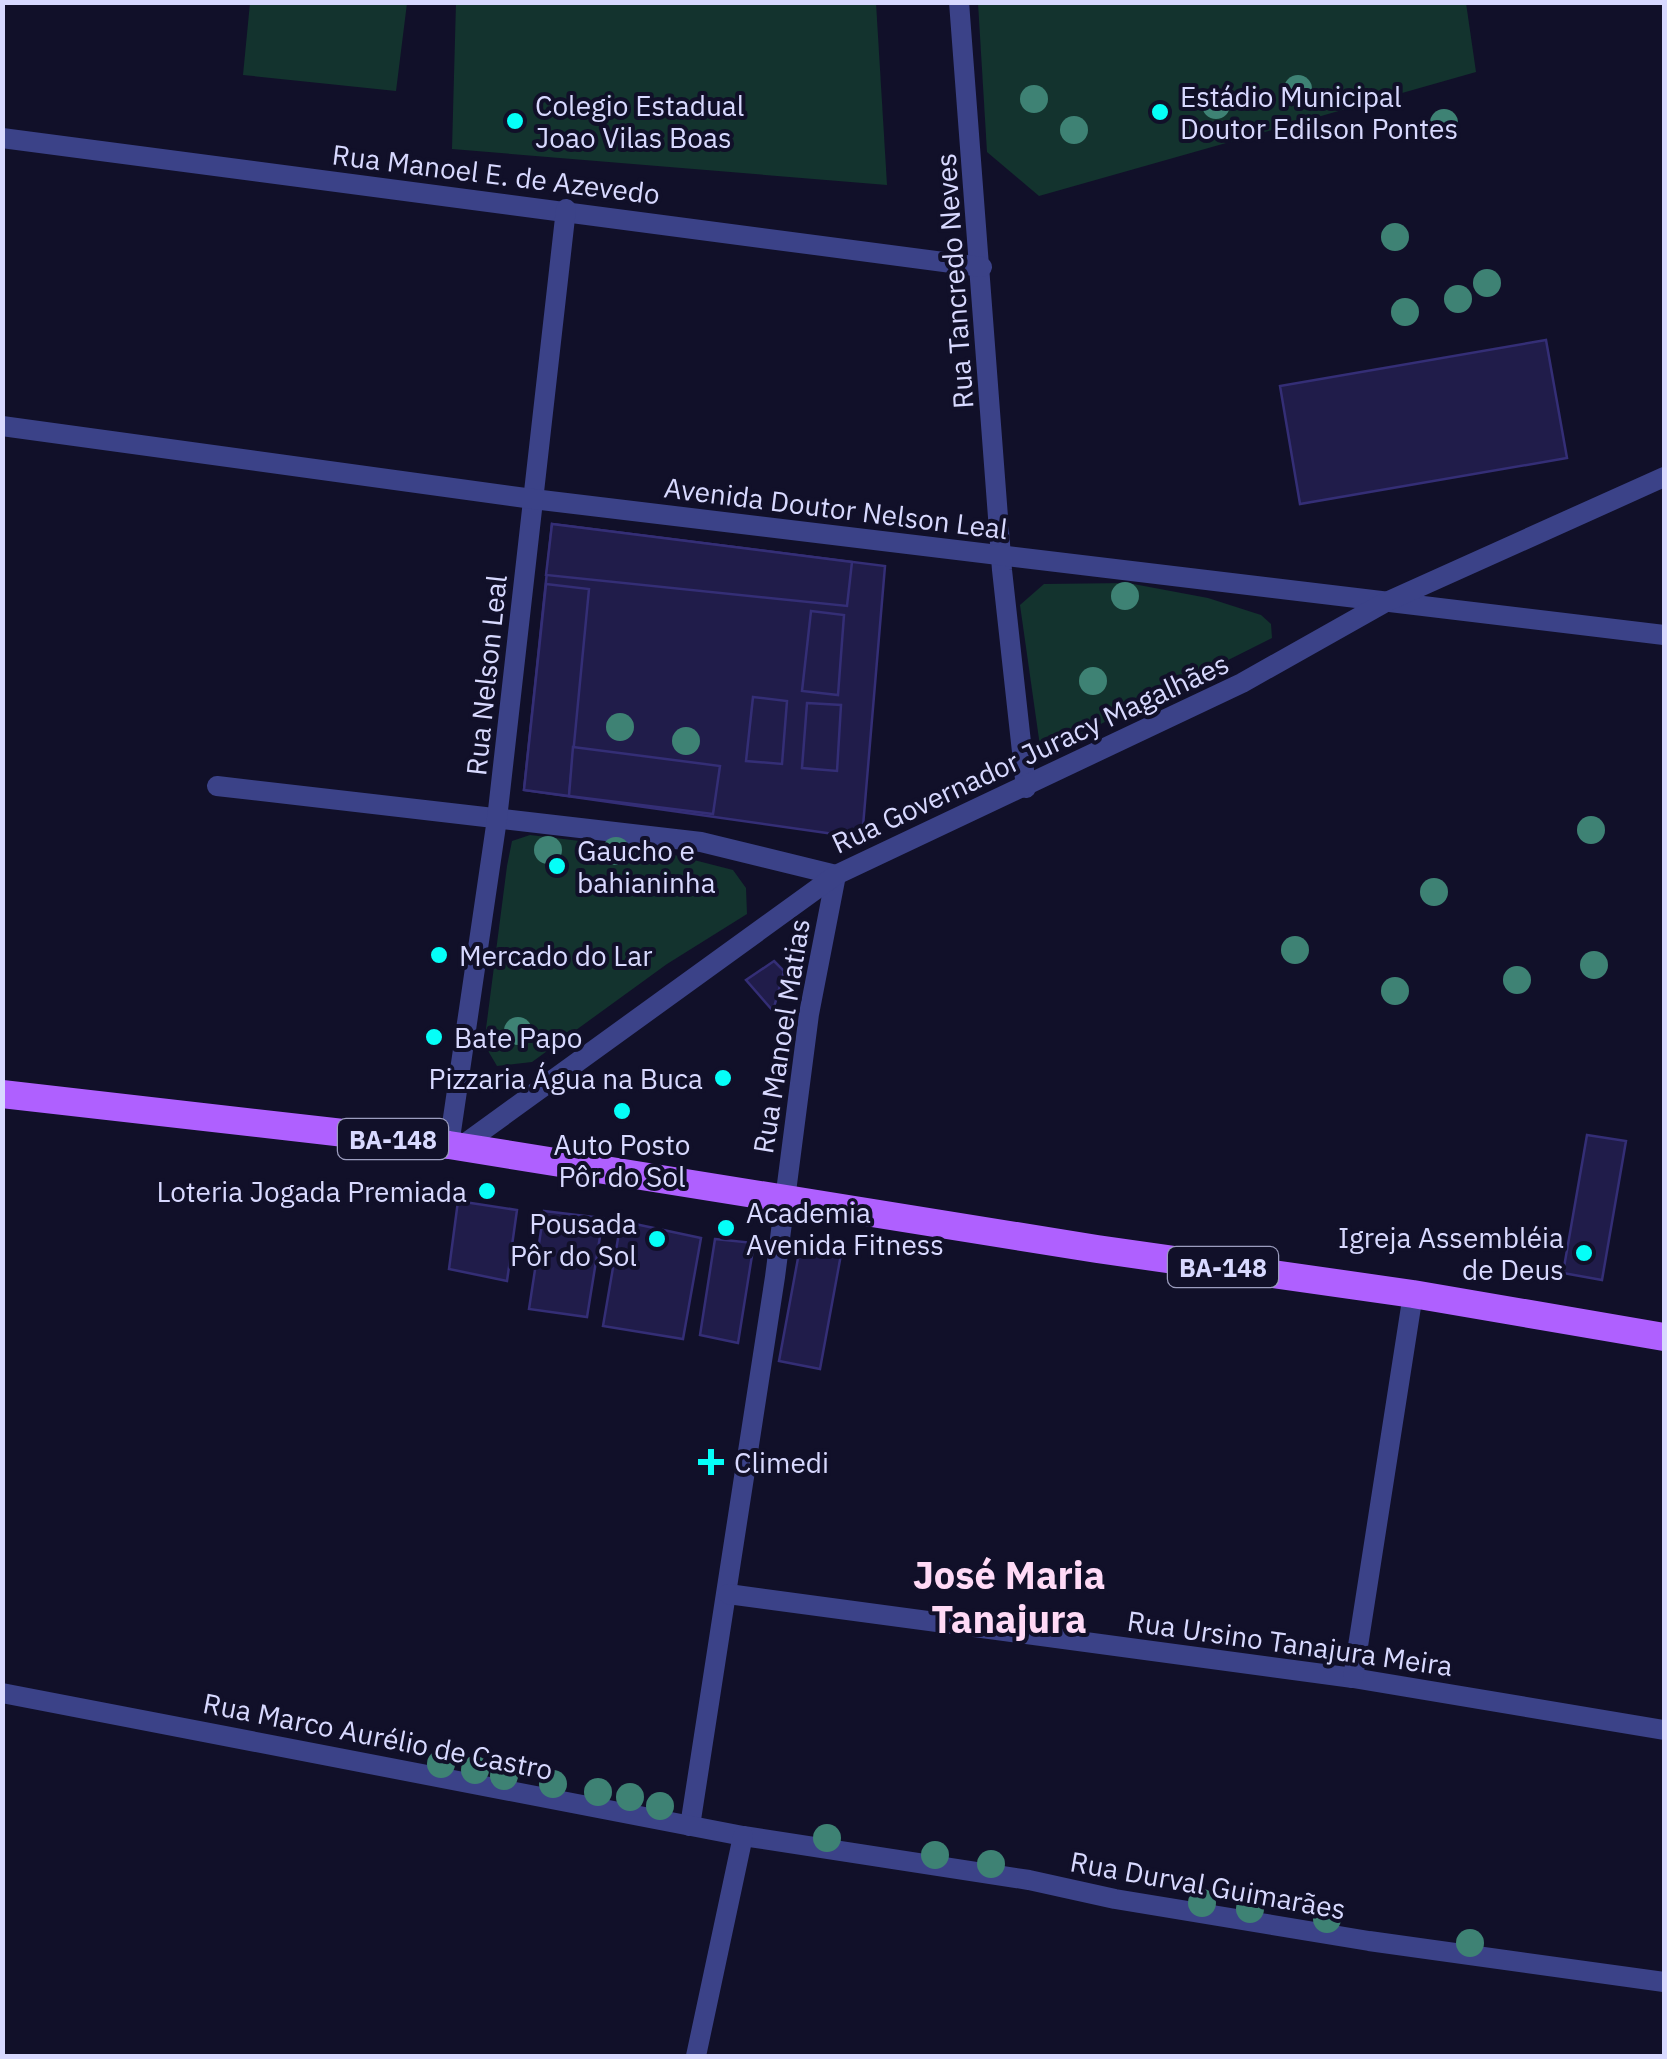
<svg xmlns="http://www.w3.org/2000/svg" width="1667" height="2059" viewBox="0 0 1667 2059" font-family="'IBM Plex Sans',sans-serif">
<rect width="100%" height="100%" fill="#111029"/>
<!-- green -->
<g fill="#13332e">
<polygon points="250,3 407,3 396,91 243,75"/>
<polygon points="456,3 876,3 887,185 452,149"/>
<polygon points="978,3 1466,3 1476,72 1039,196 987,152"/>
<polygon points="1128,583 1208,598 1261,615 1271,624 1272,638 1053,748 1040,746 1020,605 1044,584"/>
<polygon points="530,835 655,850 733,870 746,888 747,914 667,964 532,1062 497,1066 484,1044 507,866 512,841"/>
</g>
<!-- building -->
<g fill="#201c4a" stroke="#342e76" stroke-width="2.5">
<polygon points="1546,340 1567,458 1300,504 1280,386"/>
<polygon points="552,524 885,566 862,838 524,790"/>
<polygon points="552,524 852,562 847,606 546,575"/>
<polygon points="546,584 589,589 569,796 524,790"/>
<polygon points="811,611 844,615 838,695 802,691"/>
<polygon points="753,697 787,701 782,764 746,761"/>
<polygon points="807,703 841,705 837,771 802,768"/>
<polygon points="573,747 720,766 713,814 569,796"/>
<polygon points="774,961 784,971 773,1011 746,980"/>
<polygon points="1587,1135 1626,1141 1602,1280 1563,1273"/>
<polygon points="458,1201 517,1210 507,1281 449,1269"/>
<polygon points="544,1211 603,1218 587,1317 529,1309"/>
<polygon points="621,1221 701,1238 683,1339 603,1326"/>
<polygon points="715,1239 754,1243 738,1343 700,1335"/>
<polygon points="801,1242 842,1249 820,1369 779,1361"/>
</g>
<g fill="none" stroke-linecap="round" stroke-linejoin="round">
<!-- minor -->
<g stroke="#3b4288" stroke-width="20">
<polyline points="959,2 1002,570 1026,788"/>
<polyline points="2,138 982,267"/>
<polyline points="217,786 701,842 836,875 809,1014 775,1277 690,1826"/>
<polyline points="449,1145 497,819 566,209"/>
<polyline points="728,1594 1353,1678 1664,1730"/>
<polyline points="1353,1678 1413,1294"/>
<polyline points="2,1693 743,1836 1029,1880 1115,1899 1369,1941 1664,1982"/>
<polyline points="696,2056 743,1836"/>
</g>
<!-- tertiary -->
<g stroke="#3b4288" stroke-width="20">
<polyline points="2,426 533,499 1664,635"/>
<polyline points="460,1147 836,875 1242,683 1384,603 1664,477"/>
</g>
<!-- primary -->
<polyline stroke="#af60ff" stroke-width="28" points="2,1094 449,1145 1097,1249 1413,1294 1664,1337"/>
</g>
<!-- trees -->
<g fill="#3e8274">
<circle cx="1298" cy="89" r="14"/>
<circle cx="1034" cy="99" r="14"/>
<circle cx="1216" cy="105" r="14"/>
<circle cx="1444" cy="123" r="14"/>
<circle cx="1074" cy="130" r="14"/>
<circle cx="1395" cy="237" r="14"/>
<circle cx="1487" cy="283" r="14"/>
<circle cx="1458" cy="299" r="14"/>
<circle cx="1405" cy="312" r="14"/>
<circle cx="1125" cy="596" r="14"/>
<circle cx="1093" cy="681" r="14"/>
<circle cx="620" cy="727" r="14"/>
<circle cx="686" cy="741" r="14"/>
<circle cx="1591" cy="830" r="14"/>
<circle cx="548" cy="850" r="14"/>
<circle cx="616" cy="851" r="14"/>
<circle cx="1434" cy="892" r="14"/>
<circle cx="1295" cy="950" r="14"/>
<circle cx="1594" cy="965" r="14"/>
<circle cx="1517" cy="980" r="14"/>
<circle cx="1395" cy="991" r="14"/>
<circle cx="518" cy="1031" r="14"/>
<circle cx="441" cy="1764" r="14"/>
<circle cx="475" cy="1770" r="14"/>
<circle cx="504" cy="1776" r="14"/>
<circle cx="553" cy="1784" r="14"/>
<circle cx="598" cy="1792" r="14"/>
<circle cx="630" cy="1797" r="14"/>
<circle cx="660" cy="1806" r="14"/>
<circle cx="827" cy="1838" r="14"/>
<circle cx="935" cy="1855" r="14"/>
<circle cx="991" cy="1864" r="14"/>
<circle cx="1202" cy="1903" r="14"/>
<circle cx="1250" cy="1909" r="14"/>
<circle cx="1327" cy="1919" r="14"/>
<circle cx="1470" cy="1943" r="14"/>
</g>
<!-- markers -->
<g fill="#05fff8" stroke="#111029" stroke-width="4">
<circle cx="1160" cy="112" r="10"/>
<circle cx="515" cy="121" r="10"/>
<circle cx="557" cy="866" r="10"/>
<circle cx="439" cy="955" r="10"/>
<circle cx="434" cy="1037" r="10"/>
<circle cx="723" cy="1078" r="10"/>
<circle cx="622" cy="1111" r="10"/>
<circle cx="487" cy="1191" r="10"/>
<circle cx="726" cy="1228" r="10"/>
<circle cx="657" cy="1239" r="10"/>
<circle cx="1584" cy="1253" r="10"/>
<path d="M706 1447h10v10h10v10h-10v10h-10v-10h-10v-10h10z"/>
</g>
<g text-anchor="middle" dominant-baseline="central" stroke-width="8" stroke-linejoin="round" paint-order="stroke">
<!-- shield labels -->
<g fill="#111029" stroke="#9c9dbf" stroke-width="2.5">
<rect x="338" y="1119" width="110" height="40" rx="8"/>
<rect x="1168" y="1247" width="110" height="40" rx="8"/>
</g>
<g font-size="25" font-weight="bold" fill="#d8d9ff">
<text x="393" y="1139">BA-148</text>
<text x="1223" y="1267">BA-148</text>
</g>
<!-- poi labels -->
<g font-size="28" fill="#d8d9ff" stroke="#111029" text-anchor="start">
<text x="1180" y="96">Estádio Municipal<tspan x="1180" dy="32">Doutor Edilson Pontes</tspan></text>
<text x="535" y="105">Colegio Estadual<tspan x="535" dy="32">Joao Vilas Boas</tspan></text>
<text x="577" y="850">Gaucho e<tspan x="577" dy="32">bahianinha</tspan></text>
<text x="459" y="955">Mercado do Lar</text>
<text x="454" y="1037">Bate Papo</text>
<text x="703" y="1078" text-anchor="end">Pizzaria Água na Buca</text>
<text x="622" y="1144" text-anchor="middle">Auto Posto<tspan x="622" dy="32">Pôr do Sol</tspan></text>
<text x="467" y="1191" text-anchor="end">Loteria Jogada Premiada</text>
<text x="746" y="1212">Academia<tspan x="746" dy="32">Avenida Fitness</tspan></text>
<text x="637" y="1223" text-anchor="end">Pousada<tspan x="637" dy="32">Pôr do Sol</tspan></text>
<text x="1564" y="1237" text-anchor="end">Igreja Assembléia<tspan x="1564" dy="32">de Deus</tspan></text>
<text x="734" y="1462">Climedi</text>
</g>
<!-- street labels -->
<g font-size="28" fill="#d8d9ff" stroke="#111029">
<text transform="translate(496 174) rotate(7)">Rua Manoel E. de Azevedo</text>
<text transform="translate(954 281) rotate(-94)">Rua Tancredo Neves</text>
<text transform="translate(836 508) rotate(7)">Avenida Doutor Nelson Leal</text>
<text transform="translate(486 675) rotate(-84)">Rua Nelson Leal</text>
<text transform="translate(1030 753) rotate(-25)">Rua Governador Juracy Magalhães</text>
<text transform="translate(781 1036) rotate(-81)">Rua Manoel Matias</text>
<text transform="translate(1290 1643) rotate(8)">Rua Ursino Tanajura Meira</text>
<text transform="translate(378 1736) rotate(11)">Rua Marco Aurélio de Castro</text>
<text transform="translate(1208 1885) rotate(10)">Rua Durval Guimarães</text>
</g>
<!-- district labels -->
<g font-size="38" font-weight="bold" fill="#ffdaf6" stroke="#111029">
<text x="1009" y="1574">José Maria<tspan x="1009" dy="44">Tanajura</tspan></text>
</g>
</g>
<!-- border -->
<rect width="1667" height="2059" fill="none" stroke="#d8d9ff" stroke-width="10"/>
</svg>
